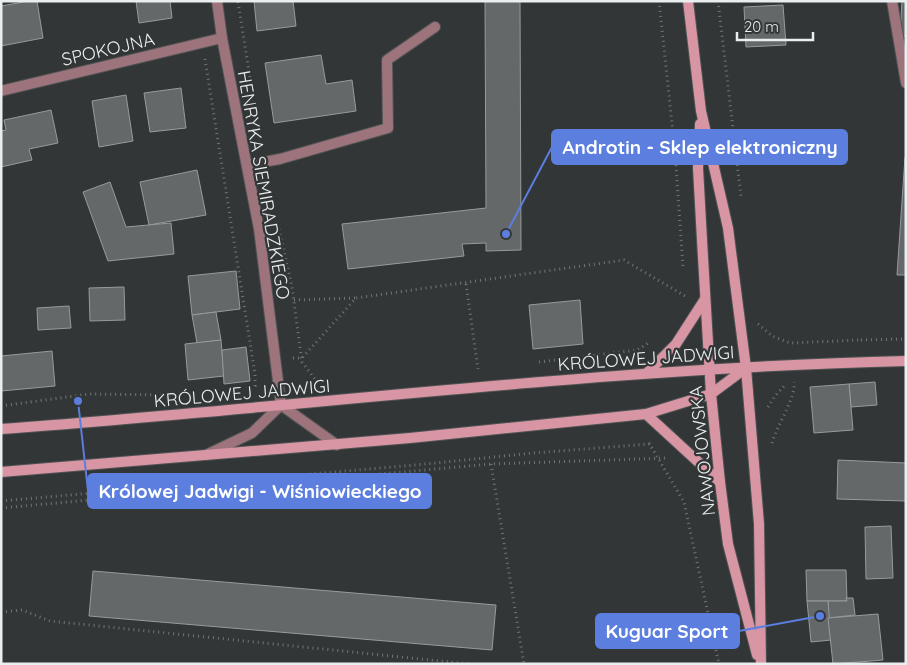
<svg xmlns="http://www.w3.org/2000/svg" width="907" height="665" viewBox="0 0 907 665" font-family="Quicksand,sans-serif">
<rect width="100%" height="100%" fill="#323636"/>
<!-- building -->
<g fill="#646869" stroke="#969b9b">
<polygon points="29,1 37,1 43,38 1,46 1,6"/>
<polygon points="136,1 170,1 172,18 139,23"/>
<polygon points="254,1 293,1 296,26 257,31"/>
<polygon points="485,1 520,1 521,250 486,251 486,243 462,244 464,256 348,269 342,224 486,208"/>
<polygon points="902,1 906,1 906,36 900,36"/>
<polygon points="783,5 786,45 746,47 744,7"/>
<polygon points="321,55 326,84 352,80 356,111 274,123 265,63"/>
<polygon points="181,88 186,128 150,132 144,93"/>
<polygon points="126,95 133,141 99,147 92,101"/>
<polygon points="51,110 58,143 29,149 32,160 1,167 1,131 6,130 4,120"/>
<polygon points="905,157 906,157 906,275 897,275"/>
<polygon points="197,170 206,215 149,225 140,182"/>
<polygon points="110,182 126,227 171,223 174,254 108,261 83,192"/>
<polygon points="236,271 240,309 192,315 188,276"/>
<polygon points="124,287 125,320 90,321 89,288"/>
<polygon points="580,300 583,344 533,349 529,305"/>
<polygon points="69,306 71,328 38,330 37,308"/>
<polygon points="216,312 221,340 197,343 192,315"/>
<polygon points="221,340 224,376 188,380 185,344"/>
<polygon points="246,347 250,381 224,384 222,350"/>
<polygon points="52,351 55,386 1,391 1,356"/>
<polygon points="875,382 877,405 851,407 849,384"/>
<polygon points="849,384 853,430 814,433 810,387"/>
<polygon points="838,460 906,463 906,501 837,499"/>
<polygon points="891,526 893,578 866,579 865,527"/>
<polygon points="806,570 846,570 847,601 807,601"/>
<polygon points="93,571 496,605 492,650 89,616"/>
<polygon points="846,598 853,598 855,615 828,618 828,601 847,601"/>
<polygon points="807,601 828,601 831,640 811,642"/>
<polygon points="878,614 883,660 833,664 828,618"/>
</g>
<g fill="none" stroke-linecap="round" stroke-linejoin="round">
<!-- lane casing -->
<g stroke="#505353" stroke-width="12">
<polyline id="lane" points="247,165 280,159 388,128 387,60 435,27"/>
</g>
<!-- street casing -->
<g stroke="#505353" stroke-width="12">
<g id="street">
<polyline points="217,1 222,38 259,229 281,405"/>
<polyline points="892,1 906,83"/>
<polyline points="1,91 222,38"/>
<polyline points="281,405 337,445"/>
<polyline points="206,455 252,433 281,405"/>
</g>
</g>
<!-- secondary casing -->
<g stroke="#505353" stroke-width="12">
<g id="secondary">
<polyline points="688,1 701,111 728,228 746,368 759,524 761,664"/>
<polyline points="700,124 698,168 702,240 711,394 720,482 728,544 757,655"/>
<polyline points="648,372 676,344 705,299"/>
<polyline points="646,414 720,482"/>
<path d="M1,429C303,407 603,368 906,361"/>
<polyline points="1,472 410,438 646,414 711,394 746,368"/>
</g>
</g>
<!-- path -->
<g stroke="#717575" stroke-width="3" stroke-dasharray="1 4" stroke-linecap="butt">
<polyline points="659,1 675,152 683,267"/>
<polyline points="718,1 741,197"/>
<polyline points="238,2 250,78"/>
<polyline points="205,59 255,374 255,386 251,389"/>
<polyline points="279,229 292,287 302,362 315,379 320,383"/>
<polyline points="466,284 478,369"/>
<polyline points="294,300 355,298"/>
<polyline points="758,324 772,336 790,343 861,340"/>
<polyline points="861,340 906,339"/>
<polyline points="293,358 302,358 356,298 624,260 685,296"/>
<polyline points="539,362 637,350 650,342"/>
<polyline points="1,406 89,394 174,395"/>
<polyline points="768,407 775,396 785,385"/>
<polyline points="649,443 684,502 719,664"/>
<path d="M772,443C777,425 796,398 794,382"/>
<polyline points="491,464 524,664"/>
<polyline points="206,473 208,490"/>
<polyline points="1,501 415,465 533,453 650,444"/>
<polyline points="1,508 491,464 668,458"/>
<polyline points="1,612 22,610 50,621 469,664"/>
</g>
<!-- lane -->
<use href="#lane" stroke="#9d737c" stroke-width="10"/>
<!-- street -->
<use href="#street" stroke="#9d737c" stroke-width="10"/>
<!-- secondary -->
<use href="#secondary" stroke="#d896a4" stroke-width="10"/>
</g>
<g text-anchor="middle" dominant-baseline="central" stroke-width="4.5" stroke-linejoin="round" paint-order="stroke">
<!-- street labels -->
<g font-size="18" fill="#ebeeee" stroke="#323636">
<text transform="translate(108 49) rotate(-13)">SPOKOJNA</text>
<text transform="translate(264 185) rotate(80)">HENRYKA SIEMIRADZKIEGO</text>
<text transform="translate(646 358) rotate(-4)">KRÓLOWEJ JADWIGI</text>
<text transform="translate(242 393) rotate(-5)">KRÓLOWEJ JADWIGI</text>
<text transform="translate(702 451) rotate(-96)">NAWOJOWSKA</text>
</g>
</g>
<!-- callouts -->
<path fill="none" stroke="#5b7edf" stroke-width="2" d="M506 234L552 147M78 401L88 491M820 616L739 631"/>
<g fill="#5b7edf" stroke="#323636" stroke-width="2">
<circle cx="506" cy="234" r="5"/>
<circle cx="78" cy="401" r="5"/>
<circle cx="820" cy="616" r="5"/>
</g>
<g fill="#5b7edf" stroke="#5b7edf" stroke-width="2">
<rect x="552" y="130" width="295" height="34" rx="5"/>
<rect x="88" y="474" width="343" height="34" rx="5"/>
<rect x="596" y="614" width="143" height="34" rx="5"/>
</g>
<g font-size="19" text-anchor="middle" font-weight="bold" fill="#fff">
<text x="700" y="154">Androtin - Sklep elektroniczny</text>
<text x="260" y="498">Królowej Jadwigi - Wiśniowieckiego</text>
<text x="667" y="638">Kuguar Sport</text>
</g>
<!-- border -->
<rect width="907" height="665" fill="none" stroke="#ebeeee" stroke-width="5"/>
<!-- scale -->
<path d="M737 32v8h76v-8" fill="none" stroke="#ebeeee" stroke-width="2.5"/>
<text x="744" y="32" font-size="15" fill="#ebeeee" stroke="#323636" stroke-width="4" paint-order="stroke">20 m</text>
</svg>
